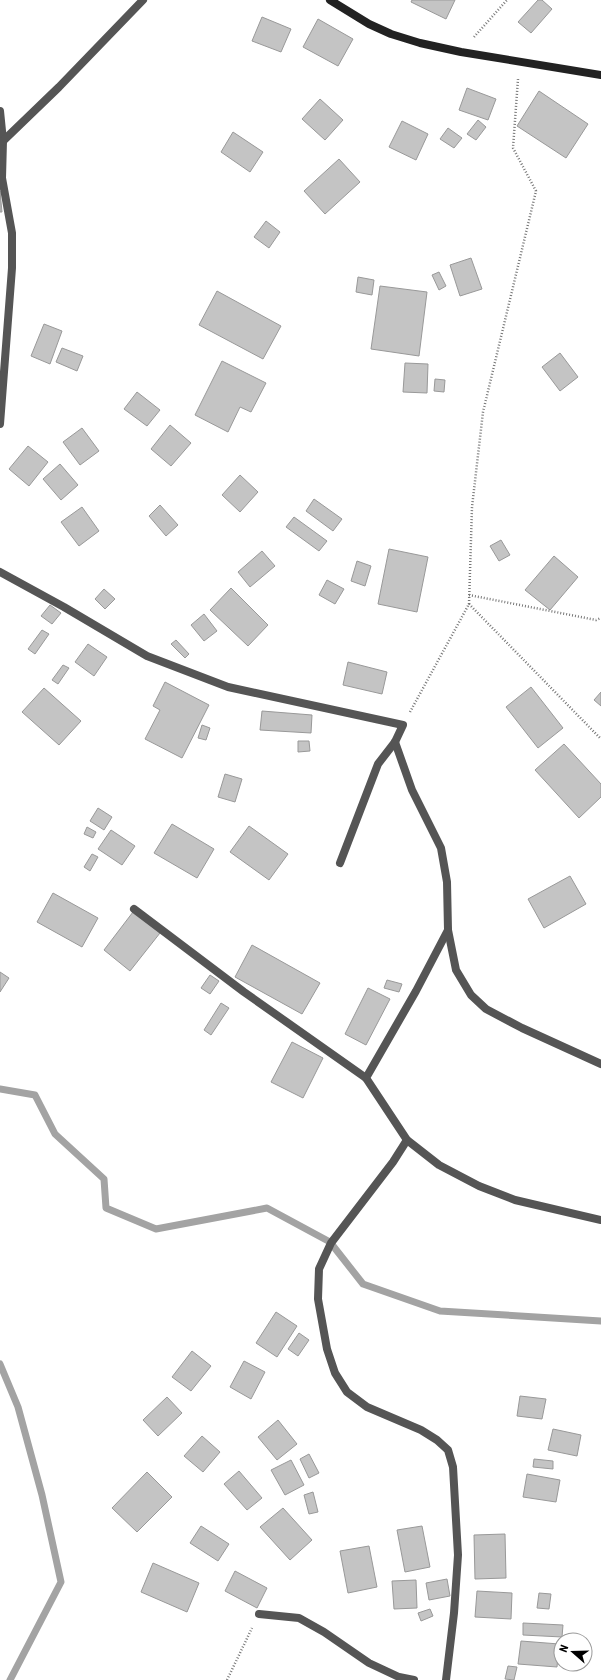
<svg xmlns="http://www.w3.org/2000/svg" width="601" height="1680" viewBox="0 0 601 1680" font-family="'Roboto Condensed',sans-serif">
<rect width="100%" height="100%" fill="#fff"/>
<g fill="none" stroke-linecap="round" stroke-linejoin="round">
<!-- stream -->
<g stroke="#a3a3a3" stroke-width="7">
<polyline points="0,1089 35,1095 55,1134 104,1179 106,1208 156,1229 267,1208 330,1242 363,1284 440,1311 601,1321"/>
<polyline points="0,1364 18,1407 42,1495 61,1582 10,1680"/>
</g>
</g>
<!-- building -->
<g fill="#c4c4c4" stroke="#999">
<polygon points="412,0 455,0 446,19 411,2"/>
<polygon points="538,0 542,0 552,9 531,33 518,22"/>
<polygon points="262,17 291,29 281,52 252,41"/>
<polygon points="318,19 353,39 338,66 303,47"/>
<polygon points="467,88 496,99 488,120 459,110"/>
<polygon points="539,91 588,124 566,158 517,126"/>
<polygon points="320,99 343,120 325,140 302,119"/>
<polygon points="478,120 486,127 476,140 467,134"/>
<polygon points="402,121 428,134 416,160 389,147"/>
<polygon points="448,128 462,138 454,148 440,139"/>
<polygon points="233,132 263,152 250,172 221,152"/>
<polygon points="339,159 360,182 325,214 304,191"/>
<polygon points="0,191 2,212 0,212"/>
<polygon points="266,221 280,232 269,248 254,237"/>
<polygon points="471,258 482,289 460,296 450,265"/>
<polygon points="439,272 446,286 439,290 432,275"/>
<polygon points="358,277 374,280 372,295 356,292"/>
<polygon points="380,286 427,292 419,356 371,349"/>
<polygon points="217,291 281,326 263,359 199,325"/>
<polygon points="44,324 62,331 50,364 31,356"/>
<polygon points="62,348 83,356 77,371 56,362"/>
<polygon points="560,353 578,377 560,391 542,367"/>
<polygon points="222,361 266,383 251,412 240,407 228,432 195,415"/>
<polygon points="405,363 428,364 427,393 403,392"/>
<polygon points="435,379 445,380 444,392 434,391"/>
<polygon points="137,392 160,410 147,426 124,409"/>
<polygon points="170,425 191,443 171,466 151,449"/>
<polygon points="82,428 99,451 80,465 63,442"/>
<polygon points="28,446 48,462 29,486 9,469"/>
<polygon points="60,464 78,485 61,500 43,479"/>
<polygon points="240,475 258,492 240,512 222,495"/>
<polygon points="314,499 342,519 333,531 306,511"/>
<polygon points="160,505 178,525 166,536 149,516"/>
<polygon points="82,507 99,531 79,546 61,522"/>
<polygon points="294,517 327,541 319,551 286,527"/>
<polygon points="501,540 510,555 499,561 490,546"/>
<polygon points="389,549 428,557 417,612 378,604"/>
<polygon points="262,551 275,566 250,587 238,572"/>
<polygon points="554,556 578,577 550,610 525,590"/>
<polygon points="357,561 371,566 365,586 351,581"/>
<polygon points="327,580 344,589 335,604 319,595"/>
<polygon points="231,588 268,625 248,646 210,610"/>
<polygon points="104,589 115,599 105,609 95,599"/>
<polygon points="50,605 61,613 52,624 41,616"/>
<polygon points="204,614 217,631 204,641 191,625"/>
<polygon points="42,630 49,634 35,654 28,649"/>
<polygon points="176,640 189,654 185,658 171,644"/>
<polygon points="88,644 107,657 94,676 75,662"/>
<polygon points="348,662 387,672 382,694 343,685"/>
<polygon points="63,665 69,668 58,684 52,680"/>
<polygon points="165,682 209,705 182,758 145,739 160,710 153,706"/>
<polygon points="531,687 563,728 538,748 506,707"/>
<polygon points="44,688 81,721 59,745 22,712"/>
<polygon points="601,692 601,706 594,700"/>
<polygon points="262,711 312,715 311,733 260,730"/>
<polygon points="202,725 210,728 206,740 198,738"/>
<polygon points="298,741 309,741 310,751 298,752"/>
<polygon points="564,744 601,784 601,797 579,818 535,770"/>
<polygon points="225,774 242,779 235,802 218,797"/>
<polygon points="98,808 112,817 104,830 90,821"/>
<polygon points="172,824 214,849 197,878 154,853"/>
<polygon points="249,826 288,854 269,880 230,852"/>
<polygon points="87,827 96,832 93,838 84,834"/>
<polygon points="111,830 135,846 122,865 98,849"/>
<polygon points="92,854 98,857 90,871 84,867"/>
<polygon points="570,876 586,904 544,928 528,899"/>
<polygon points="53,893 98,918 82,947 37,922"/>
<polygon points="133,912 160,933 130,971 104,950"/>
<polygon points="252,945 320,983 302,1014 235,977"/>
<polygon points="0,972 9,978 0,992"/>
<polygon points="210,975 219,981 210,994 201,988"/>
<polygon points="387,980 402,984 399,992 384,988"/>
<polygon points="368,988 390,999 366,1045 345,1034"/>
<polygon points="221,1003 229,1008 211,1035 204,1030"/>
<polygon points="292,1042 323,1058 303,1098 271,1082"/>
<polygon points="276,1312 297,1326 277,1357 256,1343"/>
<polygon points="299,1333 309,1340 298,1356 288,1349"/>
<polygon points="192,1351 211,1366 191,1391 172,1377"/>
<polygon points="244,1361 265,1372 251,1399 230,1387"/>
<polygon points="520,1396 546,1399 542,1419 517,1416"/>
<polygon points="167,1397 182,1413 158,1436 143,1420"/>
<polygon points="278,1420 297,1444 277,1460 258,1437"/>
<polygon points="553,1429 581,1435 577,1456 548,1450"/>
<polygon points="202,1436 220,1452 203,1472 184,1456"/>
<polygon points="309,1454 319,1473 309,1478 300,1459"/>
<polygon points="534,1459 553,1461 553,1469 533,1467"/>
<polygon points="291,1460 304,1485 285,1495 271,1470"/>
<polygon points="239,1471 262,1498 247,1510 224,1484"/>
<polygon points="147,1472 172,1497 137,1532 112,1508"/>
<polygon points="527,1474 560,1480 556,1502 523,1497"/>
<polygon points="313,1492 318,1512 309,1514 304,1495"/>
<polygon points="283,1508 312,1540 290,1560 260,1527"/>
<polygon points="201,1526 229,1544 218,1561 190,1543"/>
<polygon points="422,1526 430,1567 405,1572 397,1530"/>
<polygon points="505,1534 506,1578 475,1579 474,1535"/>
<polygon points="369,1546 377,1587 348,1593 340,1551"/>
<polygon points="153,1563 199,1583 187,1612 141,1592"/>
<polygon points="235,1571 267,1588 257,1608 225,1591"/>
<polygon points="447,1579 450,1596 429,1600 426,1583"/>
<polygon points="416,1580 417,1608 394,1609 392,1581"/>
<polygon points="477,1591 512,1593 511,1619 475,1617"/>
<polygon points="539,1593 551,1594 549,1609 537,1608"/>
<polygon points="430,1609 433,1616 421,1621 418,1613"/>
<polygon points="523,1623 563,1625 562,1637 523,1635"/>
<polygon points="521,1641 559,1644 557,1667 518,1664"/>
<polygon points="508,1666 517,1667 514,1680 505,1679"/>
</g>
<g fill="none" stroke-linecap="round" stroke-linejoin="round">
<!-- path -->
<g stroke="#777" stroke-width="2.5" stroke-dasharray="1 2" stroke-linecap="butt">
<polyline points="474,37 507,0"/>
<polyline points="469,595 596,620 601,618"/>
<polyline points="469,604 601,739"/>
<polyline points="410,712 469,604 472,507 483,412 536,191 513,148 518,79"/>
<polyline points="227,1680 252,1628"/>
</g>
<!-- street -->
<g stroke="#555" stroke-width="8">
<polyline points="0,111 3,141 2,178 12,233 12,268 0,424"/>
<polyline points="3,141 59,87 143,0"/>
<polyline points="0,572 64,607 147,656 228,687 403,725 395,742 378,764 340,863"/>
<polyline points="395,742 412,790 441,848 447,882 448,930 416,991 366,1078 407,1140 439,1165 479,1186 515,1200 601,1220"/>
<polyline points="134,909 244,992 366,1078"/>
<polyline points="448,930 456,970 471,995 486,1009 522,1028 601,1064"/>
<polyline points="407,1140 393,1162 331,1243 319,1269 318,1299 327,1349 335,1373 347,1392 367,1407 421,1430 437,1440 448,1450 453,1467 458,1555 454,1613 446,1680"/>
<polyline points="259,1614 299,1618 324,1632 369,1663 399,1677 414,1680"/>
</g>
<!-- secondary -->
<polyline stroke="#222" stroke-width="8" points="330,0 369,24 391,34 420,43 461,52 601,75"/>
</g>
<!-- north arrow -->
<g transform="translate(573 1652) rotate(290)"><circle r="19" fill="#ffffff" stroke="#999999"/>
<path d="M0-3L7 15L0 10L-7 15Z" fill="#000000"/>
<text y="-6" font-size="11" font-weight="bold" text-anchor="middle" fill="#000000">N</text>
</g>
</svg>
